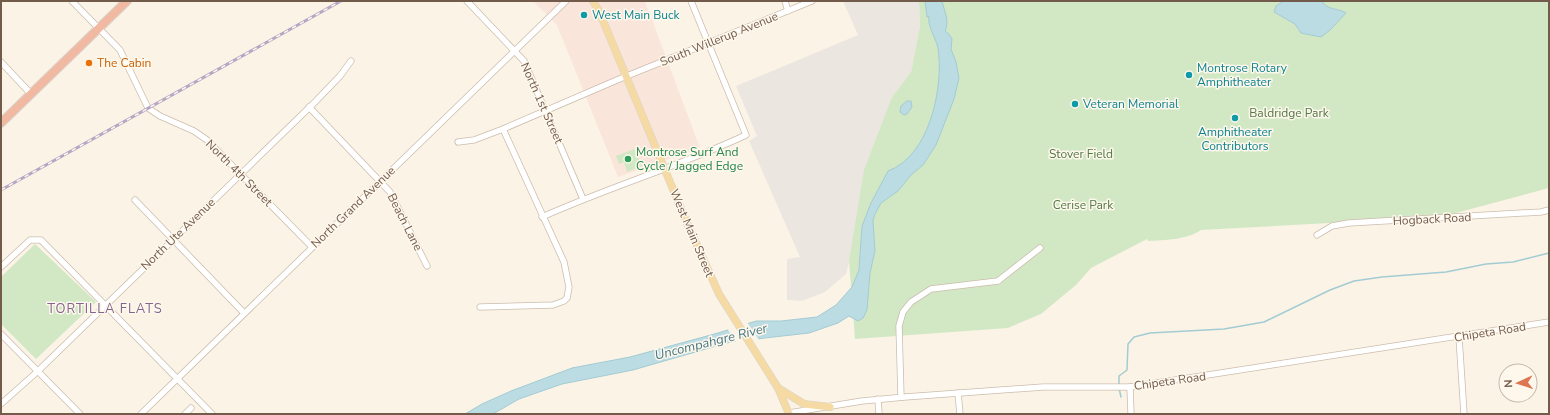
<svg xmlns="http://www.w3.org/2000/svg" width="1550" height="415" viewBox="0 0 1550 415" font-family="'Nunito Sans',sans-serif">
<rect width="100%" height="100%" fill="#fbf4e6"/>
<!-- commercial -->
<polygon fill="#fae5db" points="533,1 645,1 700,148 618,177 557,25"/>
<!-- industrial -->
<polygon fill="#ebe6e0" points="843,1 919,1 920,26 911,72 892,97 846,274 825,292 802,301 787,300 787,259 800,257 749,141 757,136 736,86 858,35"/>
<!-- green -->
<g fill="#d2e8c5">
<path d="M919,1H1549V188L1441,217L1201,230C1187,240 1165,240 1148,241L1147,239L1091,268L1076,285L1041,314L1008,328L855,339L849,261L864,170L892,97L911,72L920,26Z"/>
<polygon points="634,149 642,166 627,172 624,162 619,164 616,156"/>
<polygon points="35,244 96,302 36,359 1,324 1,277"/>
</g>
<!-- water -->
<g fill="#bcdce3" stroke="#a3cbd4">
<path d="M925,1H942C944,10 950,22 945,31L949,34L952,39L951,49L956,62L959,78L954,99L936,145L923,165L911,175L898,191L881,203L875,214L873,221L875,251L870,273L867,310L863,318L858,321L849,316L838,323L809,333L730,342L633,370L562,384L519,399L493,414H465L482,404L511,391L572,368L630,357L718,333L756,321H781L817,317L836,305L852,287L859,270L862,226L871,203L888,171C930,156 944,86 938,48C936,38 927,26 929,16L927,17Z"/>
<path d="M1284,1H1322C1326,10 1338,8 1346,13L1330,30L1321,37L1301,33L1295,24L1274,12L1276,6Z"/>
<polygon points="907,101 911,101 912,107 907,114 904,115 900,112 901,106"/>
</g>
<!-- pier -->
<polygon fill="#fbf4e6" points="747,322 759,340 737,344 727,328"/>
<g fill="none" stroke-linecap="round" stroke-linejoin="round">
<!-- stream -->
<g stroke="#a3cbd4" stroke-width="1.5">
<polyline points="1119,385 1119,376 1127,370 1128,344 1134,337 1150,333 1224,329 1264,322 1330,290 1354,281 1382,277 1446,272 1486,264 1513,262 1549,253"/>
<polyline points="1119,388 1121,397"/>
</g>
<!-- minor casing -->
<g stroke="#ccbcad" stroke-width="7">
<g id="minor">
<polyline points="72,1 120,50 148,108 160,116 194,131 207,140 312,247"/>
<polyline points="467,1 524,61 583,199"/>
<polyline points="785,1 788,11"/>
<polyline points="1,62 31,94"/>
<polyline points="309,107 390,192 427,266"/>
<polyline points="458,142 474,140 503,129 617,80 812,1"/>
<polyline points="135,200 244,313"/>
<path d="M542,217C609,187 680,166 746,135L691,1"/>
<polyline points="1317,235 1332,226 1349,223 1541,212 1549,210"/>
<polyline points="1,267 30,240 41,240 212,414"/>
<polyline points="480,307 553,305 564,301 567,298 569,287 564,262 503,129"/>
<polyline points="1,334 80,414"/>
<polyline points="1459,337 1464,414"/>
<polyline points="1130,387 1131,414"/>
<polyline points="958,393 960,414"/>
<polyline points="901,397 899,326 903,312 911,302 931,289 998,281 1040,248"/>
<polyline points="878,399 879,414"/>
<polyline points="1,404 38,371 315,102 340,76 351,61"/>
<polyline points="789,413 862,401 905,397 1043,387 1130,387 1549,322"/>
<polyline points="141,414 566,1"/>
<polyline points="185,414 191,408"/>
</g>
</g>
<!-- major casing -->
<g stroke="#dbd4d0" stroke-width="8">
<g id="major">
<polyline points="593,1 599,11 687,223 719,294 778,388 789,414"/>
<polyline points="778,388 804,404 830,407"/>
</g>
</g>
<!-- highway casing -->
<g stroke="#dbd4d0" stroke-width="10">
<polyline id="highway" points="1,123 127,1"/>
</g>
<!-- minor -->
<use href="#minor" stroke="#fff" stroke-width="5.5"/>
<!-- major -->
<use href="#major" stroke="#f5daa3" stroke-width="7"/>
<!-- highway -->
<use href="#highway" stroke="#f1b9a1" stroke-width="8"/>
<!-- rail casing -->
<g stroke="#b7a5c4" stroke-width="3">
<polyline id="rail" points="1,190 341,1"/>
</g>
<!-- rail -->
<use href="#rail" stroke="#fef8ec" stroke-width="1.5" stroke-dasharray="4.5" stroke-linecap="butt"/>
</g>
<!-- markers -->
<g fill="#0f9aa8" stroke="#fef8ec" stroke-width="1.5">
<circle cx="584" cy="15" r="4"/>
<circle cx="1189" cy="75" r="4"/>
<circle cx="1075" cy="104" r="4"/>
<circle cx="1235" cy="118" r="4"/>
</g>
<circle fill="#e8710a" stroke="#fef8ec" stroke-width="1.5" cx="89" cy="63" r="4"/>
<circle fill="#2e9e5b" stroke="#fef8ec" stroke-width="1.5" cx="628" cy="159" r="4"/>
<g text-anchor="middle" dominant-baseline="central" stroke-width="3" stroke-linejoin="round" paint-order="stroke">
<!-- culture labels -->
<g font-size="12" fill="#0d838f" stroke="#fef8ec" text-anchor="start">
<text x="592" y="15">West Main Buck</text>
<text x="1197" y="68">Montrose Rotary<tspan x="1197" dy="14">Amphitheater</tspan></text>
<text x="1083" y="104">Veteran Memorial</text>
<text x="1235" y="132" text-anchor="middle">Amphitheater<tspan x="1235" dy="14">Contributors</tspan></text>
</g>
<!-- street labels -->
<g font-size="12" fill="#735b4c" stroke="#fef8ec">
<text transform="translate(719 39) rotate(-22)">South Willerup Avenue</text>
<text transform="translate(542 103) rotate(66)">North 1st Street</text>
<text transform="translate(239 173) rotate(45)">North 4th Street</text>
<text transform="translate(353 207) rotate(-44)">North Grand Avenue</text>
<text transform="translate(1432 219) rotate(-3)">Hogback Road</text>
<text transform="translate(405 222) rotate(63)">Beach Lane</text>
<text transform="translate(692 233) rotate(67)">West Main Street</text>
<text transform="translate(178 234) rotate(-44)">North Ute Avenue</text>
<text transform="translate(1490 332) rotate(-9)">Chipeta Road</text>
<text transform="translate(1170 381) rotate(-8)">Chipeta Road</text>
</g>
<!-- food labels -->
<g font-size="12" fill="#c56008" stroke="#fef8ec" text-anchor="start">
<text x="97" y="63">The Cabin</text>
</g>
<!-- park labels -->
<g font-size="12" fill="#527845" stroke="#fef8ec">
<text x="1289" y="113">Baldridge Park</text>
<text x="1081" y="154">Stover Field</text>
<text x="1083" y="205">Cerise Park</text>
</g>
<!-- leisure labels -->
<g font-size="12" fill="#27864d" stroke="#fef8ec" text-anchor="start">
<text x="636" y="152">Montrose Surf And<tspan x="636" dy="14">Cycle / Jagged Edge</tspan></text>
</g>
<!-- neighbourhood labels -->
<g font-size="13" letter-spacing="1" fill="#82648f" stroke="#fef8ec">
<text x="105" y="309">TORTILLA FLATS</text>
</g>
<!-- water labels -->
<g font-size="13" font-style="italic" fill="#477885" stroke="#fef8ec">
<text transform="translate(711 342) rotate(-14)">Uncompahgre River</text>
</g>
</g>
<!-- border -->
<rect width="1550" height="415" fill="none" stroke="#735b4c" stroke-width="4"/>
<!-- north arrow -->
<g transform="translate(1518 383) rotate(267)"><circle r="19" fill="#fef8ec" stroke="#c6b9ac"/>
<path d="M0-3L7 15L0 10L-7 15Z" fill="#dd7753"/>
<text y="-6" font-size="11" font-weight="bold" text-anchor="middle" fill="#735b4c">N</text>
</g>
</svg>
